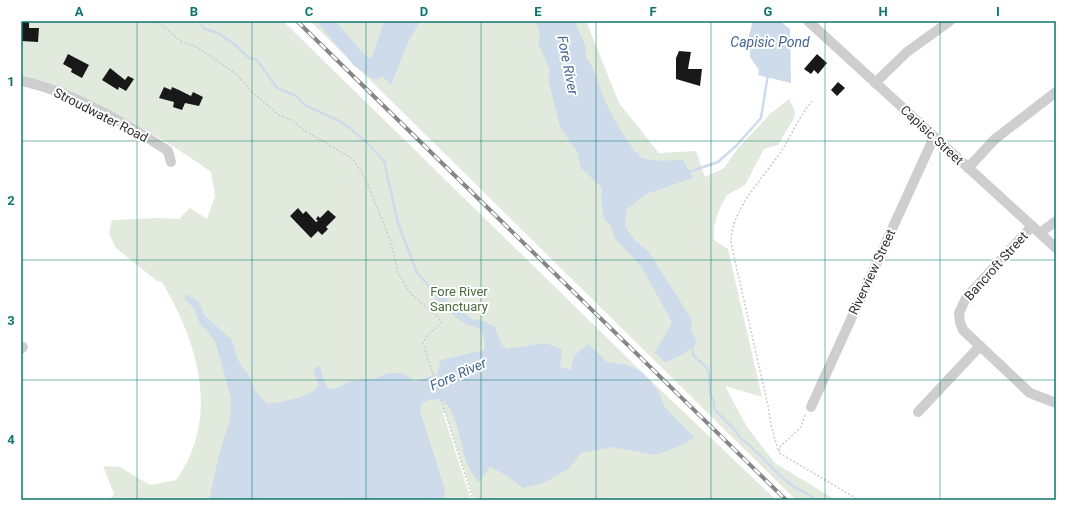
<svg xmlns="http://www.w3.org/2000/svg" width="1077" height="521" viewBox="0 0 1077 521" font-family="Roboto,sans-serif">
<rect width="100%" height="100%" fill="#fff"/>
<!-- green -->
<g fill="#e2eade">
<path d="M21,21H283L643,373L776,500H474L445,412L443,413L471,500H109L114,494L103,466L120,467L150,485L176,480C221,417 198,343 162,282L157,281L116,248L109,234L112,220L159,218L179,219L190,208L207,219L215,196L211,172C171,143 129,119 84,99C63,89 44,79 21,77Z"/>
<polygon points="310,21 586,21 619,103 659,153 696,151 705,177 724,168 738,148 770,114 789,99 795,111 794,118 778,145 764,149 745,185 727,195 718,212 714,227 714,240 728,249 762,397 725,386 747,427 775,463 836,500 796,500"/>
</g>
<!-- water -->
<g fill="#cedbeb">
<polygon points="384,21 421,21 410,38 391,85 370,63"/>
<path d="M536,21H574L586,46V57C594,67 597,81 602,94C606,105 632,154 643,158C655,162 670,160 683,160L693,178L646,194L626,210L625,227L635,240L649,252L692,320L691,330L697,342C687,352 679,358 665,362L655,353C660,341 668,333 672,322L641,266L616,240L610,225L604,219L601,201L602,188L581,168L577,152L560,127L548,79L550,70L538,43L540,34Z"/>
<polygon points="753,21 780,21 790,29 791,83 758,75 759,70 750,57 749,35"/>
<path d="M437,291L472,319L484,321L495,327L502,345L507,349L545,343L562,349L560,367L571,370L574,356L588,344L607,362L628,365L643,373L659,392L664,406L695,438L675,448L655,455L612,447L581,453L568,469L544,483L523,488L504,474L490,467L478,483C475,476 470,471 467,464C460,445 458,410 440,399L429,400L422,403L420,411L445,489L443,500H209L219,455L230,419L231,398L215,341L199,322L194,308L184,299L186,294L199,302L204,315L232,340L238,360L249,376L256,392L267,404C286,401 306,399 319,385L313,370L319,365L326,386L329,389L337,388L348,382L365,379L371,380L388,373H401L411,378L413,382L437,374L441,360L484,350C486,343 484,336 480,330C477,326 470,326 466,324C453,317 443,305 433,295Z"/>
</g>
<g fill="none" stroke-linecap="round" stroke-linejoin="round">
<!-- stream -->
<g stroke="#cedbeb" stroke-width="2.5">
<polyline points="198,21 205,29 218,33 234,44 249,58 257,60 277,88 296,96 305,105 343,123 364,140 384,161 398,223 417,273 436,294"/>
<polyline points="686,173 718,162 737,145 761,118 768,74"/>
<path d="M692,344L693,355L707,368L709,373L710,395L714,401V409L736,431L740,438C758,450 773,471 790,484C799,491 808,493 817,500"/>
</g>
<!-- river -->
<polyline stroke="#cedbeb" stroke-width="15" points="326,21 359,60 376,72 384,67 395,26 402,21"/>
</g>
<!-- building -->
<g fill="#181818">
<polygon points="21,21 29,21 29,28 39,28 38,42 21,41"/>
<polygon points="679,51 691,52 688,69 702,69 700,86 676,79 676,58"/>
<polygon points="68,54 89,65 82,78 71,72 72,69 63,64"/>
<polygon points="817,54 827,63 818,74 814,70 811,74 804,69"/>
<polygon points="110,68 125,80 128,76 134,79 126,91 119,87 118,90 102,80"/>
<polygon points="838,82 845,88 837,96 831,90"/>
<polygon points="164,87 171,90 172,87 179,90 191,96 193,92 203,97 199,106 185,103 182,110 173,107 174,102 159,98"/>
<polygon points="298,208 303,214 306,211 316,222 318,221 316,219 318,216 320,218 328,210 336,217 326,227 328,229 322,235 318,231 311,238 290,216"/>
</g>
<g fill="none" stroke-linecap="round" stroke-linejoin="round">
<!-- path -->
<g stroke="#cbcbcb" stroke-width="1.5" stroke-dasharray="2 2" stroke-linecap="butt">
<polyline points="151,21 162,25 180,41 197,47 236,74 252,92 279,115 291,120 305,131 353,159 367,182 391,242 398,273 411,294 439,318 441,323 427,336 423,343 473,500"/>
<polyline points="805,415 801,427 780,447 779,453 859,500"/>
<path d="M778,450L771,425L768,406L731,243C730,211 763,178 780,153C791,136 799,117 812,101"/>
</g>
<!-- minor -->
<g stroke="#cecece" stroke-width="10">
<polyline points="808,21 1056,248"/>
<path d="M21,81C68,90 128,124 168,151L171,162"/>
<polyline points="875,83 907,52 950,21"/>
<polyline points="968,168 995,139 1056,92"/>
<polyline points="1032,226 966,298 959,313 960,322 963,330 1030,393 1056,403"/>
<polyline points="1040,233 1056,221"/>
<polyline points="21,349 23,347"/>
<polyline points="811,407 934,137"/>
<polyline points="918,412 980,346"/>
</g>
<!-- rail casing -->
<g stroke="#868686" stroke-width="4">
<polyline id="rail" points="297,21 786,500"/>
</g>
<!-- rail -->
<use href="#rail" stroke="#fff" stroke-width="2.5" stroke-dasharray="8" stroke-linecap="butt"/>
</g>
<!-- grid -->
<path fill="none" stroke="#0f766e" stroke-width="1" stroke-opacity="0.55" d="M137,21V500M252,21V500M366,21V500M481,21V500M596,21V500M711,21V500M825,21V500M940,21V500M21,141H1056M21,260H1056M21,380H1056"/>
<g text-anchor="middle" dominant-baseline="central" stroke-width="4" stroke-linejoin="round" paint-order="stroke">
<!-- street labels -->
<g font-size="13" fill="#313131" stroke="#fff">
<text transform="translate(101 115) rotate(27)">Stroudwater Road</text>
<text transform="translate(932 135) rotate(43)">Capisic Street</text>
<text transform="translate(996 266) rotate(-48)">Bancroft Street</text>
<text transform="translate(872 272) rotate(-65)">Riverview Street</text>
</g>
<!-- park labels -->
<g font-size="13" fill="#4d6b41" stroke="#fff">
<text x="459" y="291">Fore River<tspan x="459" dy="15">Sanctuary</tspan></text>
</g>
<!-- water labels -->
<g font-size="14" font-style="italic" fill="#43658f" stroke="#fff">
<text x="770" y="42">Capisic Pond</text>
<text transform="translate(568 65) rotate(79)">Fore River</text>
<text transform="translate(458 374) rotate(-24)">Fore River</text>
</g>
</g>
<!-- border -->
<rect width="1077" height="521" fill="none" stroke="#ffffff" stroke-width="44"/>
<rect x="22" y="22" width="1033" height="477" fill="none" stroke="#0f766e" stroke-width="1.5"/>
<g font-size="13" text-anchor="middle" font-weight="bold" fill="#0f766e">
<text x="79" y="16">A</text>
<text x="194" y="16">B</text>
<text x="309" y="16">C</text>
<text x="424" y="16">D</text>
<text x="538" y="16">E</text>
<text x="653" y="16">F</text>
<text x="768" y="16">G</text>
<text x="883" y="16">H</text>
<text x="998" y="16">I</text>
<text x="11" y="86">1</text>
<text x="11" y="205">2</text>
<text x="11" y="325">3</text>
<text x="11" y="444">4</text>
</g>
</svg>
